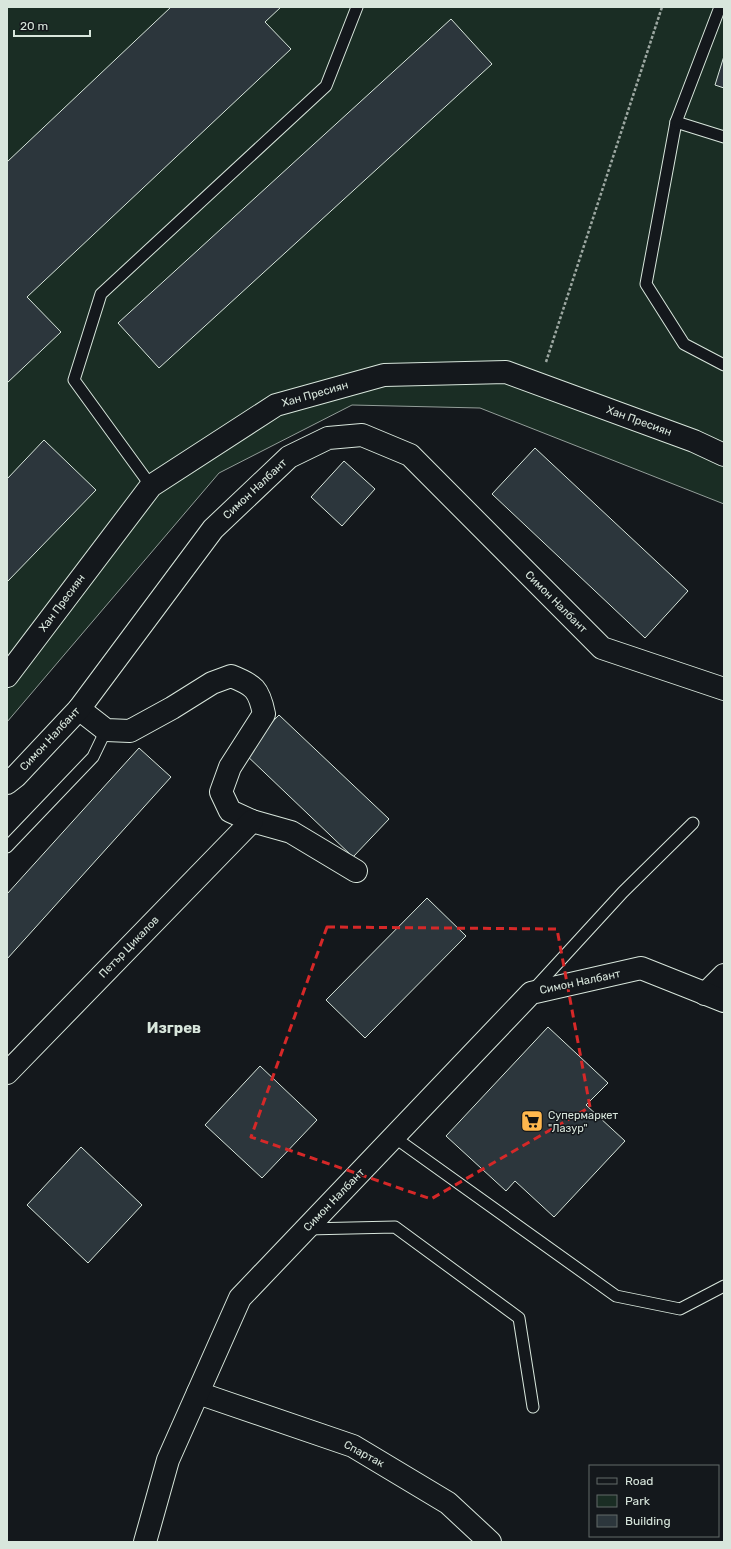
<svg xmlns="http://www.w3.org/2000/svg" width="731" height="1549" viewBox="0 0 731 1549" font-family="Rubik,sans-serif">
<rect width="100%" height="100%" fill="#14181c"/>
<!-- green -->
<polygon fill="#1a2d24" stroke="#939e99" points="7,7 724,7 724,504 480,408 352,405 219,473 7,722"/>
<!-- building -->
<g fill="#2c363c" stroke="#d8e6dc">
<polygon points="171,7 281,7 265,22 291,49 27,297 61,332 7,383 7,162"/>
<polygon points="451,19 492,64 159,368 118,323"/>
<polygon points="724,56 724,88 715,85"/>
<polygon points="44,440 96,490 7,582 7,479"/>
<polygon points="535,448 688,591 645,638 492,494"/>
<polygon points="344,461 375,489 342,526 311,497"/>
<polygon points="279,715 389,819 353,857 243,752"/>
<polygon points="139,748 171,777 7,959 7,894"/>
<polygon points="427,898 466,936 365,1038 326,1000"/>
<polygon points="548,1027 608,1083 586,1105 625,1141 554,1217 515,1181 506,1191 446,1136"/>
<polygon points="260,1066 317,1120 262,1178 205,1125"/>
<polygon points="81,1147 142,1205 88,1263 27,1205"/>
</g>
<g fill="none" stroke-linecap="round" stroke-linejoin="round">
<!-- lane casing -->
<g stroke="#d8e6dc" stroke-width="13">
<g id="lane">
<polyline points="720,7 676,122 646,284 684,344 724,365"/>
<polyline points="676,122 724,137"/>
<polyline points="151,486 74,380 101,294 326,86 357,7"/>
<polyline points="7,847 93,757 106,730"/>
<polyline points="534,989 623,892 693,823"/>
<polyline points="394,1137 616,1296 680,1309 724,1286"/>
<polyline points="307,1229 395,1227 519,1318 533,1407"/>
</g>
</g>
<!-- street casing -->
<g stroke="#d8e6dc" stroke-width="24">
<g id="street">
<path d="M79,709L106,730L130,731L172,708L212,683L231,676C254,685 259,689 264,714L230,767L221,792L230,811L252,821L291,832L356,871"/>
<polyline points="7,783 16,776 79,709 213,529 289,457 328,438 362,435 410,455 602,648 724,689"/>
<polyline points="705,994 724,975"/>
<polyline points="7,1073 252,821"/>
<polyline points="198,1393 353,1446 448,1503 490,1542"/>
<polyline points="145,1542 168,1460 240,1298 531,993 641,968 724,1001"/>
</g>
</g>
<!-- secondary casing -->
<g stroke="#d8e6dc" stroke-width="24">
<polyline id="secondary" points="7,676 151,486 276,405 384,375 506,372 694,441 724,455"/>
</g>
<!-- path -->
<polyline stroke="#9da8a2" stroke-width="2.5" stroke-dasharray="3 2" stroke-linecap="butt" points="546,362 662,7"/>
<!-- lane -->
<use href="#lane" stroke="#14181c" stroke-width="11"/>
<!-- street -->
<use href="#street" stroke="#14181c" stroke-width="22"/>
<!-- secondary -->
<use href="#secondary" stroke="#14181c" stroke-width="22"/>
</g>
<!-- marked area -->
<path fill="none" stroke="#d62828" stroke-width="3" stroke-dasharray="8 5" stroke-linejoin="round" d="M327,927L557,929L590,1107L431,1199L251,1137Z"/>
<!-- icons -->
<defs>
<g id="supermarket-square" transform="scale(1.15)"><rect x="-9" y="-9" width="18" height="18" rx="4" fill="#ffb74d" stroke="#14181c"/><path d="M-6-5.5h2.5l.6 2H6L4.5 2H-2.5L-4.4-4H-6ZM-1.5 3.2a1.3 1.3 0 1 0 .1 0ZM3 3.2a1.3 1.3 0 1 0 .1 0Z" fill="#111"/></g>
</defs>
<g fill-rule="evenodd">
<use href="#supermarket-square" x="532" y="1121"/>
</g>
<g text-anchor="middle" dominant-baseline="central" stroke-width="3" stroke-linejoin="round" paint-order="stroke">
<!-- street labels -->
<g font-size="11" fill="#d8e6dc" stroke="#14181c">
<text transform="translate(315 394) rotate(-16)">Хан Пресиян</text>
<text transform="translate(639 421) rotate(20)">Хан Пресиян</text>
<text transform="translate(255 489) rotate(-43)">Симон Налбант</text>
<text transform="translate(556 602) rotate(45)">Симон Налбант</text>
<text transform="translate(62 603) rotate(-53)">Хан Пресиян</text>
<text transform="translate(50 739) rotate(-47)">Симон Налбант</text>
<text transform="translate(129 947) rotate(-46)">Петър Цикалов</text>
<text transform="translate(580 982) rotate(-12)">Симон Налбант</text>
<text transform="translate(334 1200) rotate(-46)">Симон Налбант</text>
<text transform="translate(364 1454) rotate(28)">Спартак</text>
</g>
<!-- poi labels -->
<g font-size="11" fill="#d8e6dc" stroke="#14181c" text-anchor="start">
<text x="548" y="1115">Супермаркет<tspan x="548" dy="13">"Лазур"</tspan></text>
</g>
<!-- district labels -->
<g font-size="15" font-weight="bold" fill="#d8e6dc" stroke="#14181c">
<text x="174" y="1028">Изгрев</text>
</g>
</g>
<!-- border -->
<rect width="731" height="1549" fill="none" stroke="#d8e6dc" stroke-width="16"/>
<!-- legend -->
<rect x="589" y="1465" width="130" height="72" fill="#14181c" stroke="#626a69"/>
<rect x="597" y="1478" width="20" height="6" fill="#14181c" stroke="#626a69"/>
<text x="625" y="1485" font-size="12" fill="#d8e6dc">Road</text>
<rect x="597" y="1495" width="20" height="12" fill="#1a2d24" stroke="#626a69"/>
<text x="625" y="1505" font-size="12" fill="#d8e6dc">Park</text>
<rect x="597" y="1515" width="20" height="12" fill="#2c363c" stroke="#626a69"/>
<text x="625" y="1525" font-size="12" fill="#d8e6dc">Building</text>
<!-- scale -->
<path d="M14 30v6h76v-6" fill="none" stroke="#d8e6dc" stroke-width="2"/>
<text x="20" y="30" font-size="12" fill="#d8e6dc" stroke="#14181c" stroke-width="3" paint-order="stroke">20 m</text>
</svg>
